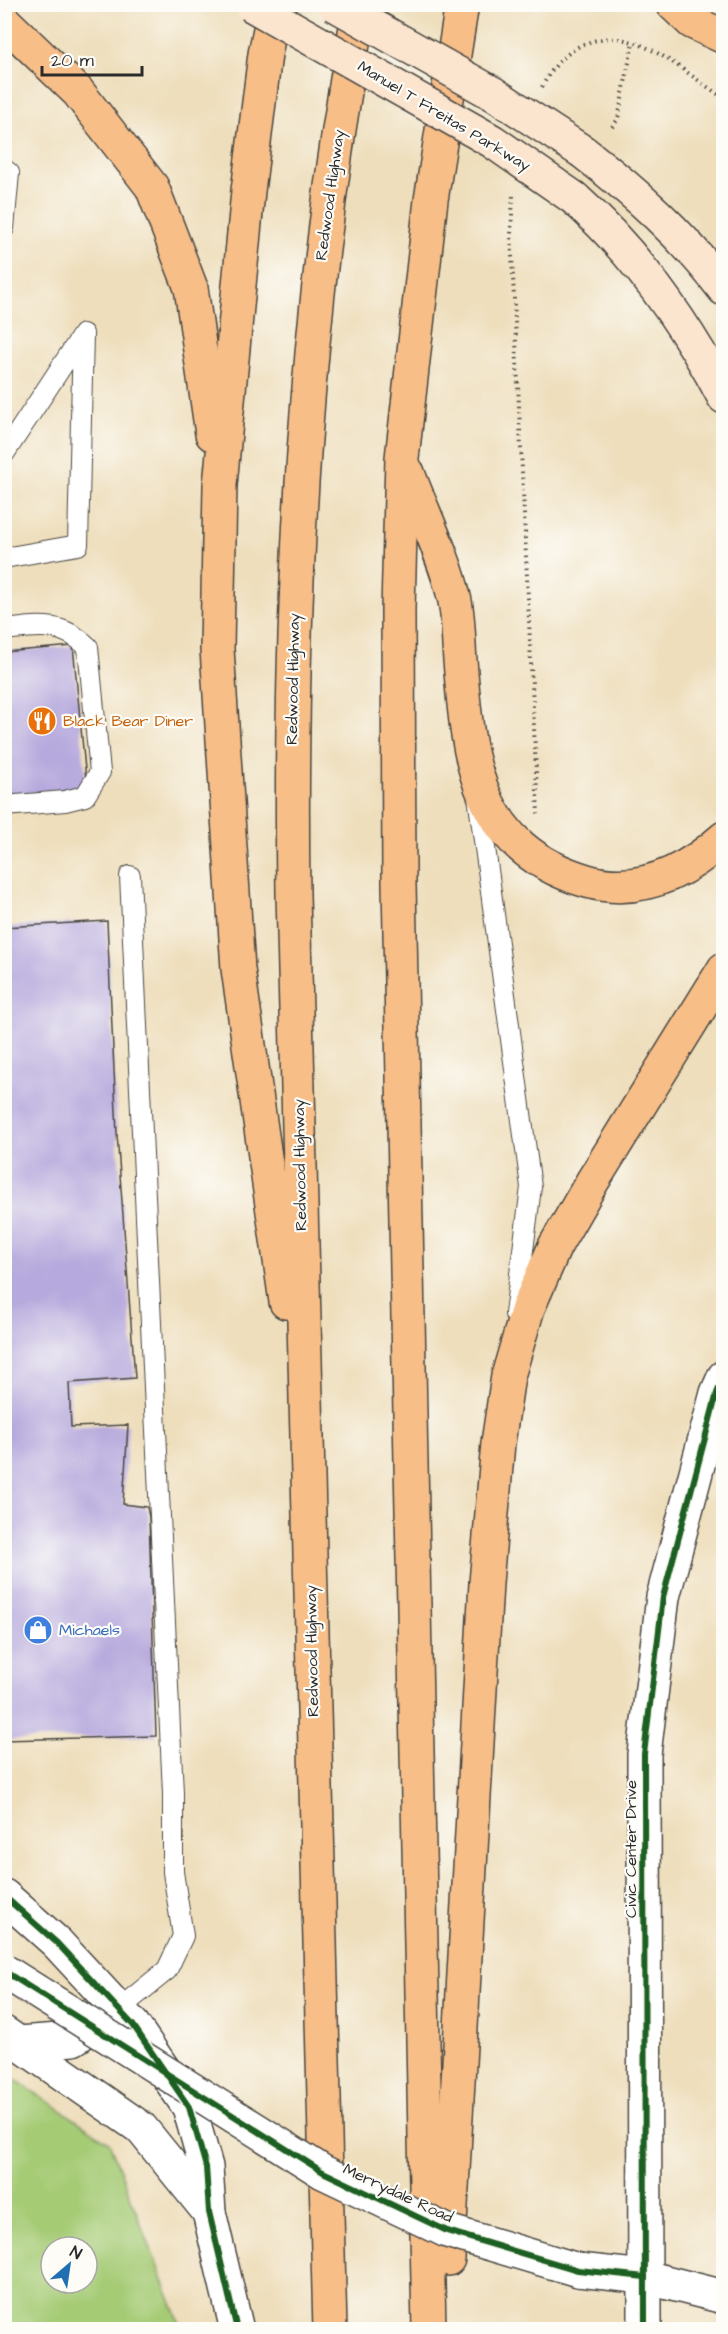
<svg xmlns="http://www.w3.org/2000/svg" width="728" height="2334" viewBox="0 0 728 2334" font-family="'Architects Daughter',sans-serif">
<rect width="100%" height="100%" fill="#fdfcf7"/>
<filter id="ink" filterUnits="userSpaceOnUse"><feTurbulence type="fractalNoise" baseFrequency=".0167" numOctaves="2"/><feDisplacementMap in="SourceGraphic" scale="12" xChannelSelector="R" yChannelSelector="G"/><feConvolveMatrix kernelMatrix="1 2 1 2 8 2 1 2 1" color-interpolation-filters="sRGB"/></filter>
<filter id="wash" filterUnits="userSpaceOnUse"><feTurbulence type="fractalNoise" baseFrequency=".008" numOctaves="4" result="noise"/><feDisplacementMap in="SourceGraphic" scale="24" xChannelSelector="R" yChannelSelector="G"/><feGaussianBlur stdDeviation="1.35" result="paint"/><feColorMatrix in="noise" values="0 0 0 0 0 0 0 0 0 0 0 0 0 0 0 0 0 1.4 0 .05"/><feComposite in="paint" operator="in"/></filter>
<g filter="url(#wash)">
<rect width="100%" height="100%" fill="#eedebc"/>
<!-- green -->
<path fill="#a5cb75" stroke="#687b50" stroke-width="1.5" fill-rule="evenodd" d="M4,2072L109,2142L182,2329H5ZM51,2247H87V2283H51Z"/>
<g id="blocks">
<!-- building -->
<g fill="#b6a9dd">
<polygon points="73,646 87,790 4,797 4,652"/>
<polygon points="107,921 117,1134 135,1378 69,1383 71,1427 128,1425 123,1504 147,1507 149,1517 156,1736 4,1740 4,927"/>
</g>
</g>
</g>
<g filter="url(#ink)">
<use href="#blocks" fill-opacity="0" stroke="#484641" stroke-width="1.5"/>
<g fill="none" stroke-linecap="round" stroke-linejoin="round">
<!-- service casing -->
<g stroke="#484641" stroke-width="22">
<g id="service">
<polyline points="4,169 9,173 4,228"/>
<polyline points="4,454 83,334 78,545 4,558"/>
<path d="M4,630C39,626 61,621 88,647L100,772L85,796L65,801L4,806"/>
<polyline points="478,796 531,1187 515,1314"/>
<polyline points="119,2009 167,1970 183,1936 173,1872 173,1793 130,876"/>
</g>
</g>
<!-- minor casing -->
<g stroke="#484641" stroke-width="36">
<g id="minor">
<polyline points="4,1896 57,1943 133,2025 189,2107 206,2167 209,2212 237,2330"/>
<polyline points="4,2033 141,2128 209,2212"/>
<polyline points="19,2043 73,2039 114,2012"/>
<polyline points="645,2277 724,2297"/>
</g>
</g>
<!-- tertiary casing -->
<g stroke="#484641" stroke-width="36">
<g id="tertiary">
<polyline points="578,2270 645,2277"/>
<polyline points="645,2330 644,1754 663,1597 717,1393 724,1377"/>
</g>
</g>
<!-- secondary casing -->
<g stroke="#484641" stroke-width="36">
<g id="secondary">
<path d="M583,152C636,193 683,235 724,289"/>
<path d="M574,198C637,254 685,323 724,397"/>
</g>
</g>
<!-- motorway casing -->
<g stroke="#484641" stroke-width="36">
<g id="motorway">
<polyline points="275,4 265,54 248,191 220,485 217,649 238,969 286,1302"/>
<polyline points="673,4 692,22 724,37"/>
<polyline points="4,21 78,92 152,187 191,288 212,434"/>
<path d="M408,473C422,511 445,558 454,597C459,616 458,640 460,660C468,760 475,848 587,881C639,896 686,872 724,838"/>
<polyline points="448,2259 486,1583 498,1443 508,1376 528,1308 555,1246 592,1182 724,969"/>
<path d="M330,2330L293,894C289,591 305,302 360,4"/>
<polyline points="429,2330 399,884 398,610 402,458 431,200 462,4"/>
</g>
</g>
<!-- path -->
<g stroke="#484641" stroke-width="4" stroke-dasharray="1.5 4.5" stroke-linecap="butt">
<path d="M542,87C561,48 599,27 641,45C670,57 697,81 724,98"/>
<polyline points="612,127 618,119 633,42"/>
<polyline points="513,196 511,234 538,814"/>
</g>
<!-- service -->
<use href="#service" stroke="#fff" stroke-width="20"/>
<!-- minor -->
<use href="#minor" stroke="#fff" stroke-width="33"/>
<!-- tertiary -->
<use href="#tertiary" stroke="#fff" stroke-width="33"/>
<!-- secondary -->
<use href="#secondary" stroke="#fce5cf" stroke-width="33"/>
<!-- motorway -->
<use href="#motorway" stroke="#f7be88" stroke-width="33"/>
<!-- tertiary-bridge casing -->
<g stroke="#484641" stroke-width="36" stroke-linecap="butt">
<polyline id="tertiary-bridge" points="4,1971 323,2172 447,2231 578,2270"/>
</g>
<!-- secondary-bridge casing -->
<g stroke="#484641" stroke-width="36" stroke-linecap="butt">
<g id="secondary-bridge">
<polyline points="250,4 492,141 574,198"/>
<polyline points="334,4 494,94 583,152"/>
</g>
</g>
<!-- tertiary-bridge -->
<use href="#tertiary-bridge" stroke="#fff" stroke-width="33"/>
<!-- secondary-bridge -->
<use href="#secondary-bridge" stroke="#fce5cf" stroke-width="33"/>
<!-- cycleway casing -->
<g stroke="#fdfcf7" stroke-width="10">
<g id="cycleway">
<polyline points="4,1896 57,1943 133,2025 189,2107 206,2167 209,2212 237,2330"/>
<polyline points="4,1971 323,2172 447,2231 578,2270 645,2277"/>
<polyline points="645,2330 644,1754 663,1597 717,1393 724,1377"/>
</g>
</g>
<!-- cycleway -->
<use href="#cycleway" stroke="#1b5e20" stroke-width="6"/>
</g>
</g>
<!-- icons -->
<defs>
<g id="restaurant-disc" transform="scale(1.5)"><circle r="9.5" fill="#e8710a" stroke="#fdfcf7"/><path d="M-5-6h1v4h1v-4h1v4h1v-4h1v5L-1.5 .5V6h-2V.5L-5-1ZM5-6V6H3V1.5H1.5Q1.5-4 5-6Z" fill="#fff"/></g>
<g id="shop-disc" transform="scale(1.5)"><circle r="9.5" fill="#3f7fe0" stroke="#fdfcf7"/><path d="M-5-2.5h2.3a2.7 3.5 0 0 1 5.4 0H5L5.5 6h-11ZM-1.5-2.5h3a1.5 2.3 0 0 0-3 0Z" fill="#fff"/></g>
</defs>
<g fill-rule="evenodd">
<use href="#restaurant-disc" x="42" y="721"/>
<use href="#shop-disc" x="38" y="1630"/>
</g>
<g text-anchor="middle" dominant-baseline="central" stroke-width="4.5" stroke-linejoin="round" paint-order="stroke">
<!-- street labels -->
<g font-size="16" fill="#2b2b2b" stroke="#fdfcf7">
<text transform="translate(444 116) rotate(31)">Manuel T Freitas Parkway</text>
<text transform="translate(330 195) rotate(-82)">Redwood Highway</text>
<text transform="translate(293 679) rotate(-89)">Redwood Highway</text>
<text transform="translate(300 1165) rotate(-91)">Redwood Highway</text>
<text transform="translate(312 1651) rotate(-91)">Redwood Highway</text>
<text transform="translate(631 1849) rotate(-90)">Civic Center Drive</text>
<text transform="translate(398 2193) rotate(25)">Merrydale Road</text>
</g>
<!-- food labels -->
<g font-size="16" fill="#c56008" stroke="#fdfcf7" text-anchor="start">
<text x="63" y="721">Black Bear Diner</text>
</g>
<!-- shop labels -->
<g font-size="16" fill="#366cbe" stroke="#fdfcf7" text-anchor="start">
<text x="59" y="1630">Michaels</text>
</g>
</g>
<!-- margin -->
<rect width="728" height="2334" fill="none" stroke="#fdfcf7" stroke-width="24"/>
<!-- north arrow -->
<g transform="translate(69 2265) rotate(29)"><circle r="28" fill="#fdfcf7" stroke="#a9a8a5" stroke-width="1.5"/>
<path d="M0-4.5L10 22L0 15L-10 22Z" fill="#1f6fb2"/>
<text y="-9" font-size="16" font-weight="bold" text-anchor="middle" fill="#2b2b2b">N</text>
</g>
<!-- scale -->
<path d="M42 66v9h100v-9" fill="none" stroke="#2b2b2b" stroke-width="3"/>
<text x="51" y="66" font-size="18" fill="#2b2b2b" stroke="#fdfcf7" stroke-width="4.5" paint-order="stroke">20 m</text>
</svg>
